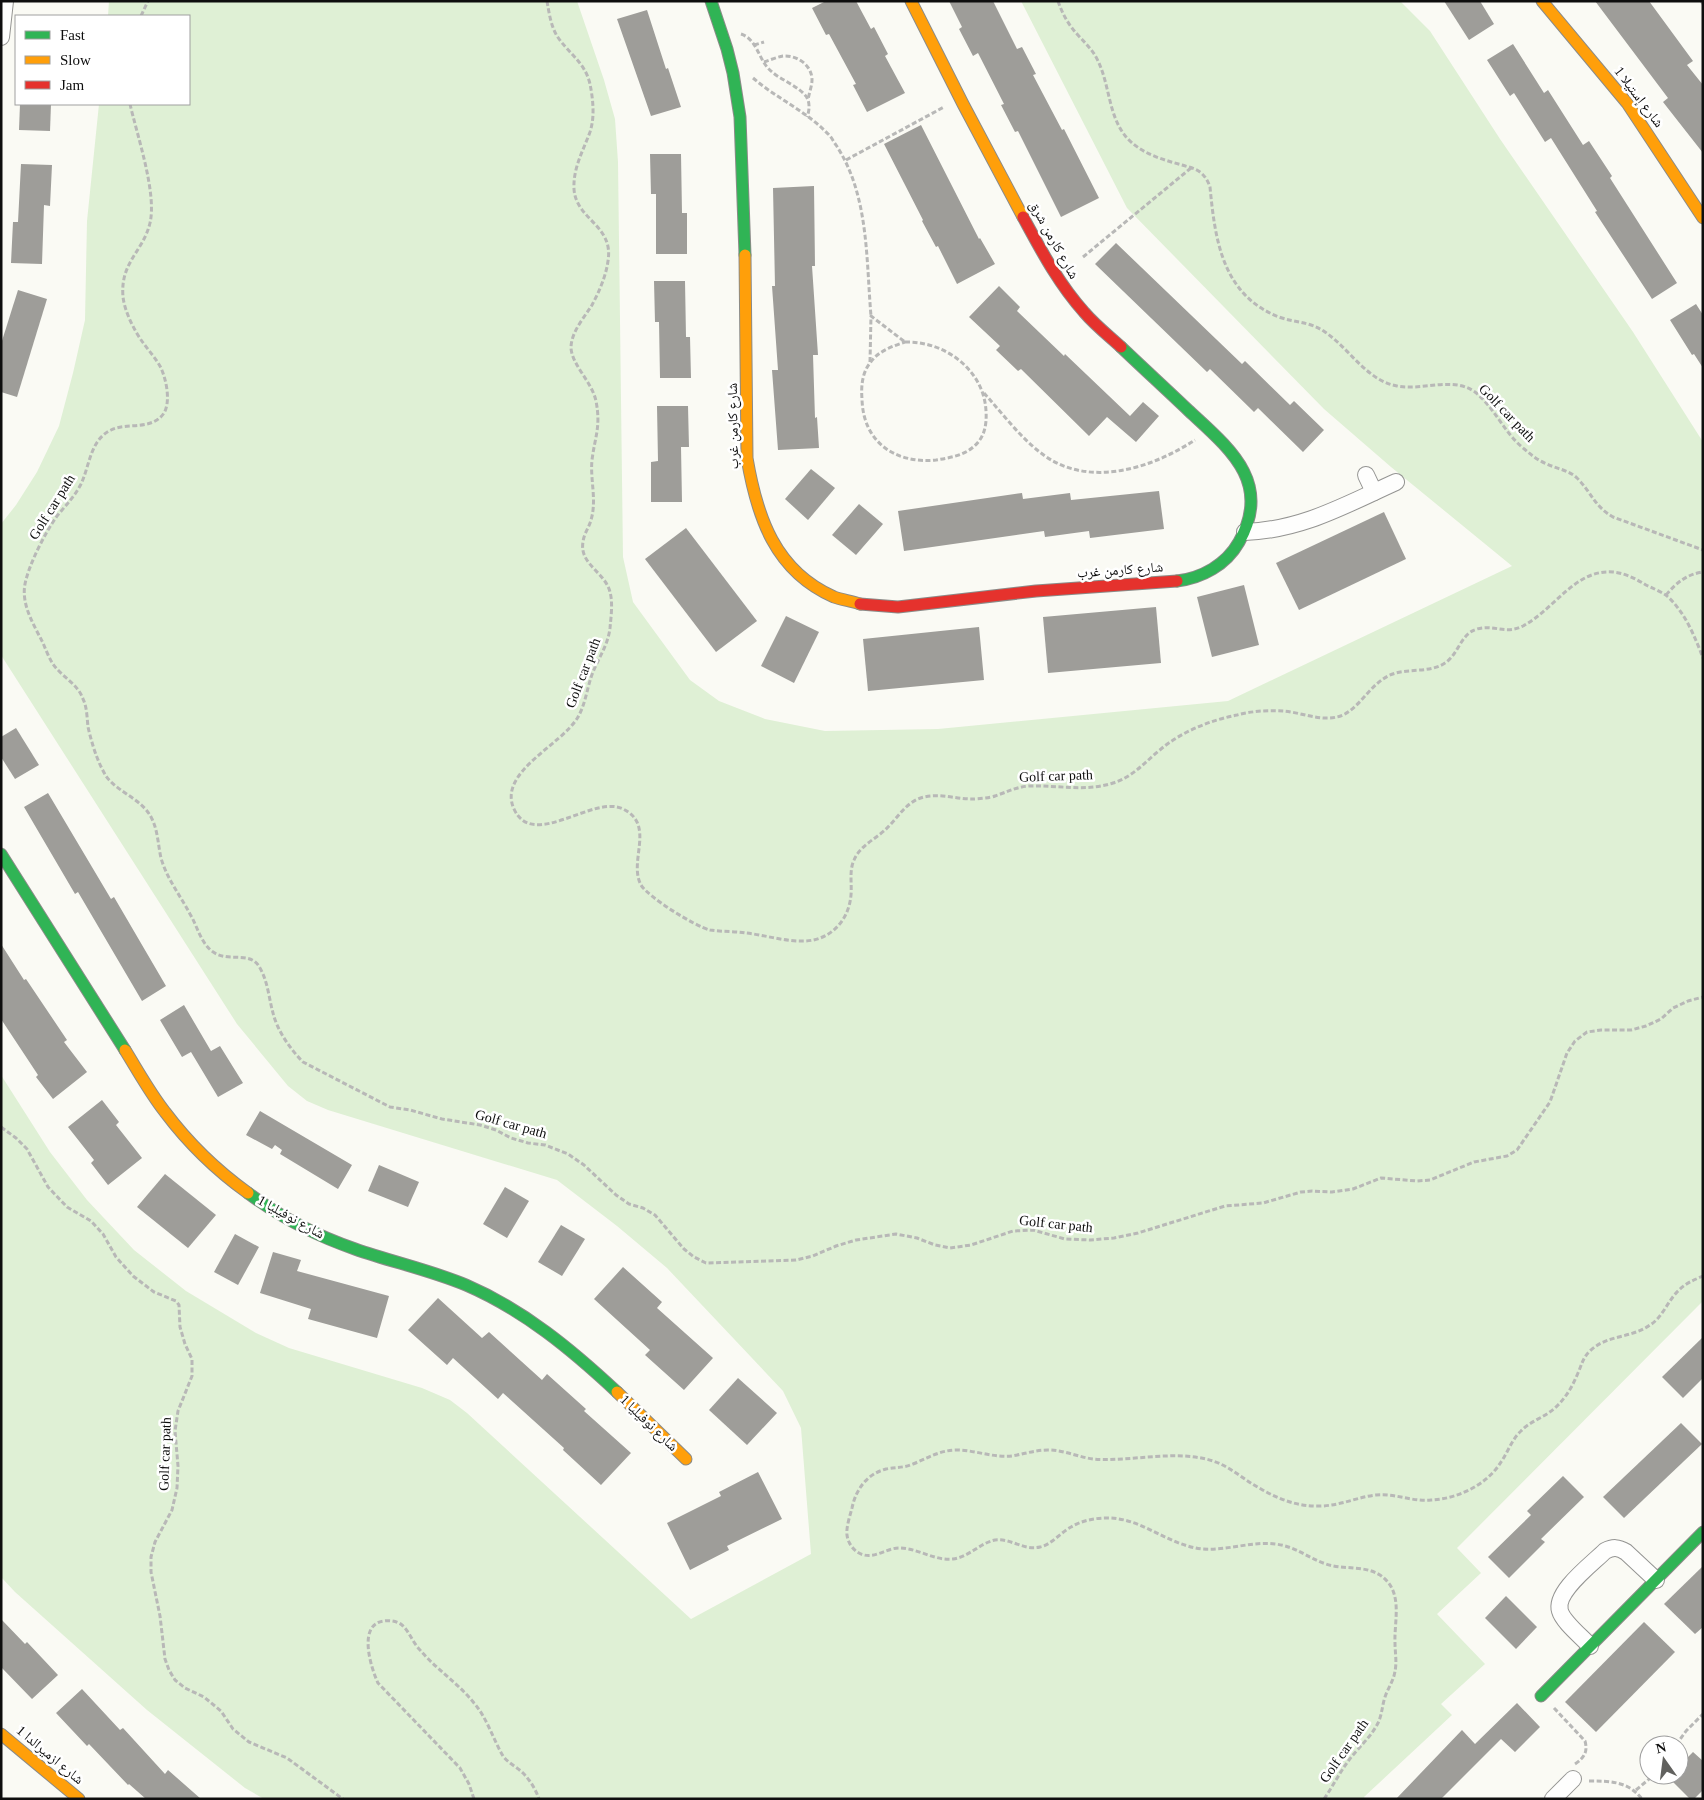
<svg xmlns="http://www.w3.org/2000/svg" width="1704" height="1800" viewBox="0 0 1704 1800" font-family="'Times New Roman','Noto Naskh Arabic',serif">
<rect width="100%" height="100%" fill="#fafaf4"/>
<!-- green -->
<polygon fill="#dff0d5" points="109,1 577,1 604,80 615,119 618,162 623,557 633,602 690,680 719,701 765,719 825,731 938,729 1228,701 1512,566 1391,467 1324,409 1127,208 1021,1 1400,1 1430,31 1500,139 1633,332 1703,442 1703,1301 1457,1548 1481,1573 1437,1614 1485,1664 1441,1704 1452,1715 1364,1797 1365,1799 264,1799 245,1788 147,1710 15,1592 1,1577 1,1075 50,1152 87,1200 134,1250 186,1291 256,1333 289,1348 422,1388 450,1400 467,1413 691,1619 811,1554 801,1428 783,1391 667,1268 617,1226 557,1180 328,1110 307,1101 288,1086 237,1024 1,655 1,524 16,505 37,472 59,426 73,373 85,320 87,221 99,104 189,104 189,16 108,16"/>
<!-- building -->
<g fill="#9e9d99">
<polygon points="826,1 856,1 871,29 874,27 888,54 885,56 905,93 867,112 853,85 856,84 829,34 826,35 812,8"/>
<polygon points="949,1 993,1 1017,49 1022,47 1036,74 1033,75 1062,130 1064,129 1099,198 1061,217 1018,131 1015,132 1001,105 1004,104 978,53 973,56 959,29 962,27"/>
<polygon points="1444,1 1480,1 1494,24 1469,40"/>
<polygon points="1595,1 1649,1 1693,61 1687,65 1703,85 1703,153 1663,102 1668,98"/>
<polygon points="647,10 666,69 668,68 681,107 651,116 617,19"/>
<polygon points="1513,44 1544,93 1548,90 1583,145 1589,141 1612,176 1610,178 1677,283 1652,299 1595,212 1597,211 1551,138 1545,142 1514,93 1510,96 1487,60"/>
<polygon points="20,104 51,104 50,131 19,130"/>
<polygon points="921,125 979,239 980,238 995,264 957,284 938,246 936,247 922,221 923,220 884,144"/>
<polygon points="650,154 681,154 682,213 687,213 687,254 656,254 656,194 651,194"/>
<polygon points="21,164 52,165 50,206 44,205 42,264 11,263 13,222 18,222"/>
<polygon points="814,186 815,266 812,266 818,355 813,355 815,418 817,417 819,448 778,450 772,370 778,370 772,286 775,286 773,188"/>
<polygon points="1116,243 1242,364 1245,361 1290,405 1294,401 1324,430 1303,452 1258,408 1254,412 1210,369 1207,372 1095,264"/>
<polygon points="654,281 685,281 686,337 690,337 691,378 660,378 659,322 655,322"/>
<polygon points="999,286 1020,307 1017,311 1064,356 1065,354 1130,416 1143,402 1159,416 1136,442 1107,417 1089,436 1021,369 1018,371 996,350 1000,346 969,317"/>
<polygon points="18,290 47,299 17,397 1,392 1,344"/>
<polygon points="1696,304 1703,315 1703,368 1694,354 1692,355 1670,320"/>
<polygon points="657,406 688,406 689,447 681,447 682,502 651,502 651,462 658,461"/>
<polygon points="811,469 835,488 808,520 785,499"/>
<polygon points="1159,491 1164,529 1090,538 1089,531 1045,537 1044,531 904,551 898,511 1022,493 1023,499 1070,493 1071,500"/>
<polygon points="859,504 883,524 856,555 832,535"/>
<polygon points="1384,512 1406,559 1299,610 1276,563"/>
<polygon points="686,528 757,621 716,652 645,559"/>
<polygon points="1244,585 1259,645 1212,657 1197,597"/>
<polygon points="1156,607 1161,663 1048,673 1043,617"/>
<polygon points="786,616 819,632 794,683 761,666"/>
<polygon points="979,627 984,680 868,691 863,639"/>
<polygon points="16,728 39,765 15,779 1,757 1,737"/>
<polygon points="48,793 111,899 114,897 166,986 142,1001 78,892 75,894 24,807"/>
<polygon points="1,944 24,980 26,979 67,1040 64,1042 87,1072 53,1099 36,1077 38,1075 1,1019"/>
<polygon points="184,1005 211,1051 220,1046 243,1083 218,1097 191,1052 182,1057 160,1020"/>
<polygon points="102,1100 119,1122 116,1125 142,1158 108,1185 91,1163 94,1160 68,1127"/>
<polygon points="260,1111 352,1165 338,1189 280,1154 282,1150 275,1145 272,1149 246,1135"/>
<polygon points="379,1165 419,1182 408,1207 368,1191"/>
<polygon points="165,1174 216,1215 188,1248 137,1207"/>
<polygon points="505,1187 529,1201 507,1238 483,1224"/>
<polygon points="561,1225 585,1239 562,1276 538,1262"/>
<polygon points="235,1234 259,1247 238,1285 214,1272"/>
<polygon points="273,1252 301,1260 297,1271 389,1296 377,1338 308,1319 311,1309 260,1293"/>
<polygon points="623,1267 662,1302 657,1308 713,1358 684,1390 645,1355 650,1350 594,1299"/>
<polygon points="438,1298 482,1338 489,1332 542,1380 547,1374 586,1409 584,1411 631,1453 601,1485 563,1450 564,1448 503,1393 498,1399 453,1358 447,1365 408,1330"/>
<polygon points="1703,1337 1703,1378 1683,1398 1662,1377"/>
<polygon points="738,1378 777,1413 747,1445 709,1410"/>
<polygon points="1681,1423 1702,1444 1624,1518 1603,1497"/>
<polygon points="758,1472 782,1519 727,1546 729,1550 690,1570 667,1523 721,1496 719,1492"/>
<polygon points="1563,1476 1584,1497 1541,1539 1545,1542 1509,1578 1488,1557 1531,1515 1527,1511"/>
<polygon points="1703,1566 1703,1627 1695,1634 1664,1604"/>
<polygon points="1506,1596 1537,1627 1516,1649 1485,1618"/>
<polygon points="1,1619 25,1644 27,1642 58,1675 32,1699 1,1667"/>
<polygon points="1644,1622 1675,1652 1596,1732 1565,1702"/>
<polygon points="82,1689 120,1730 123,1728 165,1774 168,1770 201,1799 146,1799 129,1784 128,1785 89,1744 87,1746 56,1713"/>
<polygon points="1517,1703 1540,1727 1515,1752 1501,1739 1441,1799 1396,1799 1462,1730 1475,1744"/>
<polygon points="1693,1752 1703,1761 1703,1790 1694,1799 1690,1799 1666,1775 1679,1775 1679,1766"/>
</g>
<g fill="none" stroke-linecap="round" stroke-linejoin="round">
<!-- street casing -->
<g stroke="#949492" stroke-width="18">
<g id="street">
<polyline points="1,37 5,1"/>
<polyline points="1366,475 1374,492"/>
<path d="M1245,532C1302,530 1345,505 1396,482"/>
<path d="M1590,1646C1582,1637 1563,1622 1560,1611C1554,1592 1592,1564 1605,1551C1613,1547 1618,1547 1626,1552L1656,1580"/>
<polyline points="1553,1799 1573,1779"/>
</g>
</g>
<!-- fast casing -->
<g stroke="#8b8b88" stroke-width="13">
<g id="fast">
<polyline points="711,1 727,49 733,73 740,117 745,255"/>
<path d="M1121,347C1143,368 1166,389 1188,410C1229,448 1273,482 1239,542C1226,565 1202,578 1177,581"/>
<polyline points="1,854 125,1050"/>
<path d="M248,1193C280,1217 317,1236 355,1249C392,1262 430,1270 466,1285C524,1310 572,1350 617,1392"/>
<polyline points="1541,1696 1703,1532"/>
</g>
</g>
<!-- slow casing -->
<g stroke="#8b8b88" stroke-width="13">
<g id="slow">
<polyline points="911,1 963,104 1023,217"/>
<polyline points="1542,1 1627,103 1703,218"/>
<path d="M745,255L747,458C757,517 775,571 834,597C842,600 852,601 860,604"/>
<path d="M125,1050C138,1071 150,1093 165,1112C189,1144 216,1170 248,1193"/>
<polyline points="617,1392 686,1459"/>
<polyline points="1,1734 79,1799"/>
</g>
</g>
<!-- jam casing -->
<g stroke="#8b8b88" stroke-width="13">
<g id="jam">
<path d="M1023,217C1041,250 1058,283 1084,312C1095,325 1109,336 1121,347"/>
<polyline points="860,604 898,607 1036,591 1177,581"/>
</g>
</g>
<!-- path -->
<g stroke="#b8b8b7" stroke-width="3" stroke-dasharray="5 2.5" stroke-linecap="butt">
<path d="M547,1C549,13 551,26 557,36C568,53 585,62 590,84C593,99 595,117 590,132C583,151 573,168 574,189C576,220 614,225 608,261C606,276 599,292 592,305C584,318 571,332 571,348C572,365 592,382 596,401C601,427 595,436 592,460C590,480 597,500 591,520C589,528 584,533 583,542C579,564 605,572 610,592C613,603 611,617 610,628C608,645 599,657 593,672C587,687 586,703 578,717C562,745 497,772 514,809C533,851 593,794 623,809C656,825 628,861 641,885C648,897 696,927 710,930C722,932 735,931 746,933C765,935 786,942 805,941C831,940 849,920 851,895C852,883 849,871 854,860C860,845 878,838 888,827C900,815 907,801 924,797C940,793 956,799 972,799C977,799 990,798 995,796C1007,792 1016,787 1029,786C1058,785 1085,792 1113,783C1133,777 1145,762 1161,749C1181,732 1211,720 1237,715C1252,711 1269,710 1284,711C1304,713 1324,723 1343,715C1361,706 1369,686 1388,676C1406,667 1429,674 1445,663C1459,654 1460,634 1477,629C1494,624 1505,635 1523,626C1555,609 1575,569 1613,572C1625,573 1636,579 1646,585C1650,587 1664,593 1667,596C1685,612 1695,637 1703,658"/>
<path d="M1058,1C1062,13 1068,24 1077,34C1084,42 1091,48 1096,57C1111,84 1107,119 1130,141C1145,155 1164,160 1182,165C1188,167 1195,168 1200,172C1205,176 1208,181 1210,187C1215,239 1222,295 1279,317C1295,323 1309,321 1325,332C1350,349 1366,380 1397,386C1422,391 1453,376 1475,392C1494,407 1504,432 1522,447C1530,454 1537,460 1547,464C1557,469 1569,470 1577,478C1592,493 1594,506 1613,517L1703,550"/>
<polyline points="1701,1 1703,4"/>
<polyline points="141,16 148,1"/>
<path d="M741,34C756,39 758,56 767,67C777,79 794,83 805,95C810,100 810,110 807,117"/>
<polyline points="754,45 764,42"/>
<path d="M764,62C770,60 777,57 783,56C797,55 812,65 812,80C812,86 809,93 808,100"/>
<path d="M753,78C776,98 806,111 827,133C831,136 833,141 836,145C869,195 866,258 871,316"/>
<path d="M130,104C137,135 157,193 150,223C143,252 120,262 123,297C125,313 135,332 144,344C150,352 157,360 161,368C166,379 171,401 164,413C152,431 127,422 111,430C90,440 90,465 81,484C75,496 66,505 57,516C45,533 29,564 25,584C21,605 34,625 43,643C46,650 49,658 53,664C62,677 78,684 83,699C87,707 87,718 88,727C92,744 97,761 106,776C118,793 143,799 152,819C158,831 158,845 161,858C167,879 180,895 190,914C196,924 199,936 206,945C223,968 249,947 260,968C268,982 269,999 273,1013C277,1030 290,1049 303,1062L390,1107L410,1110L442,1119L480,1125L496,1130L511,1138L528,1143L545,1145L568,1154L584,1165L616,1195L629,1204L643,1208L655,1215L684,1249L694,1257L706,1263L796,1260L813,1256L836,1246L856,1240L896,1234L917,1238L935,1245L950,1248L971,1245L1013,1231L1033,1230L1065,1239L1090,1240L1114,1238L1138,1233L1225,1206L1263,1203L1301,1192L1312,1191L1332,1192L1353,1189L1381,1178L1417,1181L1430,1180L1474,1162L1507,1156L1517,1150L1550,1102L1567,1053L1575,1041L1587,1032L1601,1030H1631L1646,1026L1661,1019L1673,1008L1688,1001L1703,997"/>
<polyline points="846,160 944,107"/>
<polyline points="1083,257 1191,168"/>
<path d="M905,342C945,341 984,370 986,411C987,426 984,439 972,448C962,456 948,458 936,460C895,464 863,442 862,399C861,387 862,373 870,363C878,351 893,346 905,342Z"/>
<polyline points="870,362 871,316 905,342"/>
<path d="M984,393C1003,414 1021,439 1045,456C1091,488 1152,468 1195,440"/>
<path d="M1666,595C1676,583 1687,574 1703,572"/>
<polyline points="1,1127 16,1138 27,1149 48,1187 67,1207 91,1221 103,1234 116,1257 133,1276 154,1292 176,1301 179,1305 180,1327 185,1344 192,1359 192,1376 178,1411 175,1431 178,1466 177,1488 172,1510 155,1542 151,1557 151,1572 160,1616 165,1659 169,1670 175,1680 185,1688 204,1697 221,1711 233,1729 249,1742 287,1758 343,1799"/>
<path d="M1554,1708L1585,1741C1588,1752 1584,1758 1575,1764"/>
<polyline points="1676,1745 1686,1731 1703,1714"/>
<path d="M1589,1781C1610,1781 1628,1781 1642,1799"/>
<polyline points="1636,1790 1654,1775"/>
<path d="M474,1799L469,1784L460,1768L378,1683C371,1668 357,1624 384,1621C390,1620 397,1621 402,1625C409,1631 413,1643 420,1650C436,1669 458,1683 474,1703C487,1718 493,1739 503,1756C508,1763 517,1767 523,1773C530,1780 536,1790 539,1799"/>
<path d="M1324,1799C1333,1786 1340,1772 1349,1760C1358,1748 1371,1737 1378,1723C1382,1715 1382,1706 1385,1697C1388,1688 1394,1680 1395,1671C1397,1662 1395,1652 1395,1643C1394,1620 1404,1591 1380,1575C1364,1565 1344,1570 1326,1564C1308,1558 1295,1546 1275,1544C1251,1541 1227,1551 1202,1549C1167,1545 1141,1517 1106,1518C1094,1518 1081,1521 1071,1527C1060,1533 1051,1545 1040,1547C1024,1551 1011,1538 995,1540C980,1543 969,1557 953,1559C934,1561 918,1548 899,1548C887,1548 876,1558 864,1555C855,1553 848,1544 847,1535C846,1527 850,1516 852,1508C856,1489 867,1474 886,1469C896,1467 904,1468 913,1464C928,1458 940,1450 957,1450C975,1450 993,1458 1012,1456C1024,1454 1035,1450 1048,1450C1064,1450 1078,1457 1093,1459C1132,1462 1176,1449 1213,1461C1231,1467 1244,1480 1261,1489C1280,1500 1299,1507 1322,1506C1342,1505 1358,1497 1376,1495C1395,1493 1412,1502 1431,1500C1457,1499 1487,1485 1501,1462C1508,1452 1512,1439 1521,1431C1531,1420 1547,1417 1558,1405C1567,1396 1573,1385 1578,1373C1582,1364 1583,1357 1591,1350C1607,1335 1632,1338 1650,1325C1663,1317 1668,1300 1679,1290C1686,1283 1694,1280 1703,1276"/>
</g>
<!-- street -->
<use href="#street" stroke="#fefefd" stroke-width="16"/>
<!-- fast -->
<use href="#fast" stroke="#30b455" stroke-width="11"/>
<!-- slow -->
<use href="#slow" stroke="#ff9f0a" stroke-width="11"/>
<!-- jam -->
<use href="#jam" stroke="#e5322d" stroke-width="11"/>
</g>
<g text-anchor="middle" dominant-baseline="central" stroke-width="5" stroke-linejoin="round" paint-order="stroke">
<!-- street labels -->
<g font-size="14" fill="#0e0e0e" stroke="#fff">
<text transform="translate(1639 97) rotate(53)">شارع إستيلا 1</text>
<text transform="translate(1054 240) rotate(61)">شارع كارمن شرق</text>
<text transform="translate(1507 413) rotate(46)">Golf car path</text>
<text transform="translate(733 426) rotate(-91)">شارع كارمن غرب</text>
<text transform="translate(52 507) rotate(-58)">Golf car path</text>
<text transform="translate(1120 570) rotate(-4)">شارع كارمن غرب</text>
<text transform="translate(583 673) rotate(-69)">Golf car path</text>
<text transform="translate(1056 776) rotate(-2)">Golf car path</text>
<text transform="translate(511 1124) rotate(16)">Golf car path</text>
<text transform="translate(291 1217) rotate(29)">شارع نوفيليا 1</text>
<text transform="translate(1056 1224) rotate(6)">Golf car path</text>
<text transform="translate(649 1423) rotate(44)">شارع نوفيليا 1</text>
<text transform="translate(165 1454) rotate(-88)">Golf car path</text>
<text transform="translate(1344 1751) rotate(-55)">Golf car path</text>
<text transform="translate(50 1755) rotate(40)">شارع ازميرالدا 1</text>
</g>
</g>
<!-- border -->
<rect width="1704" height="1800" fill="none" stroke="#0e0e0e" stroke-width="5"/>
<!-- legend -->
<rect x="15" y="15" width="175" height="90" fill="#ffffff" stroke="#9f9f9f"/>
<rect x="25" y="31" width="25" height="8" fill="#30b455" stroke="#9f9f9f"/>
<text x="60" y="40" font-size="15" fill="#0e0e0e">Fast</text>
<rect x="25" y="56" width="25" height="8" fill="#ff9f0a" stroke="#9f9f9f"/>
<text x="60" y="65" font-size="15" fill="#0e0e0e">Slow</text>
<rect x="25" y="81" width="25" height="8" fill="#e5322d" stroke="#9f9f9f"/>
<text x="60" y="90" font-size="15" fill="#0e0e0e">Jam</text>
<!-- north arrow -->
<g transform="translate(1664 1760) rotate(346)"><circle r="24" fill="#ffffff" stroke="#9f9f9f"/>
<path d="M0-4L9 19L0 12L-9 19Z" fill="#61615e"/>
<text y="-8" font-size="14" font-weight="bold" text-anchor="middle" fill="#0e0e0e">N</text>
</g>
</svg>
